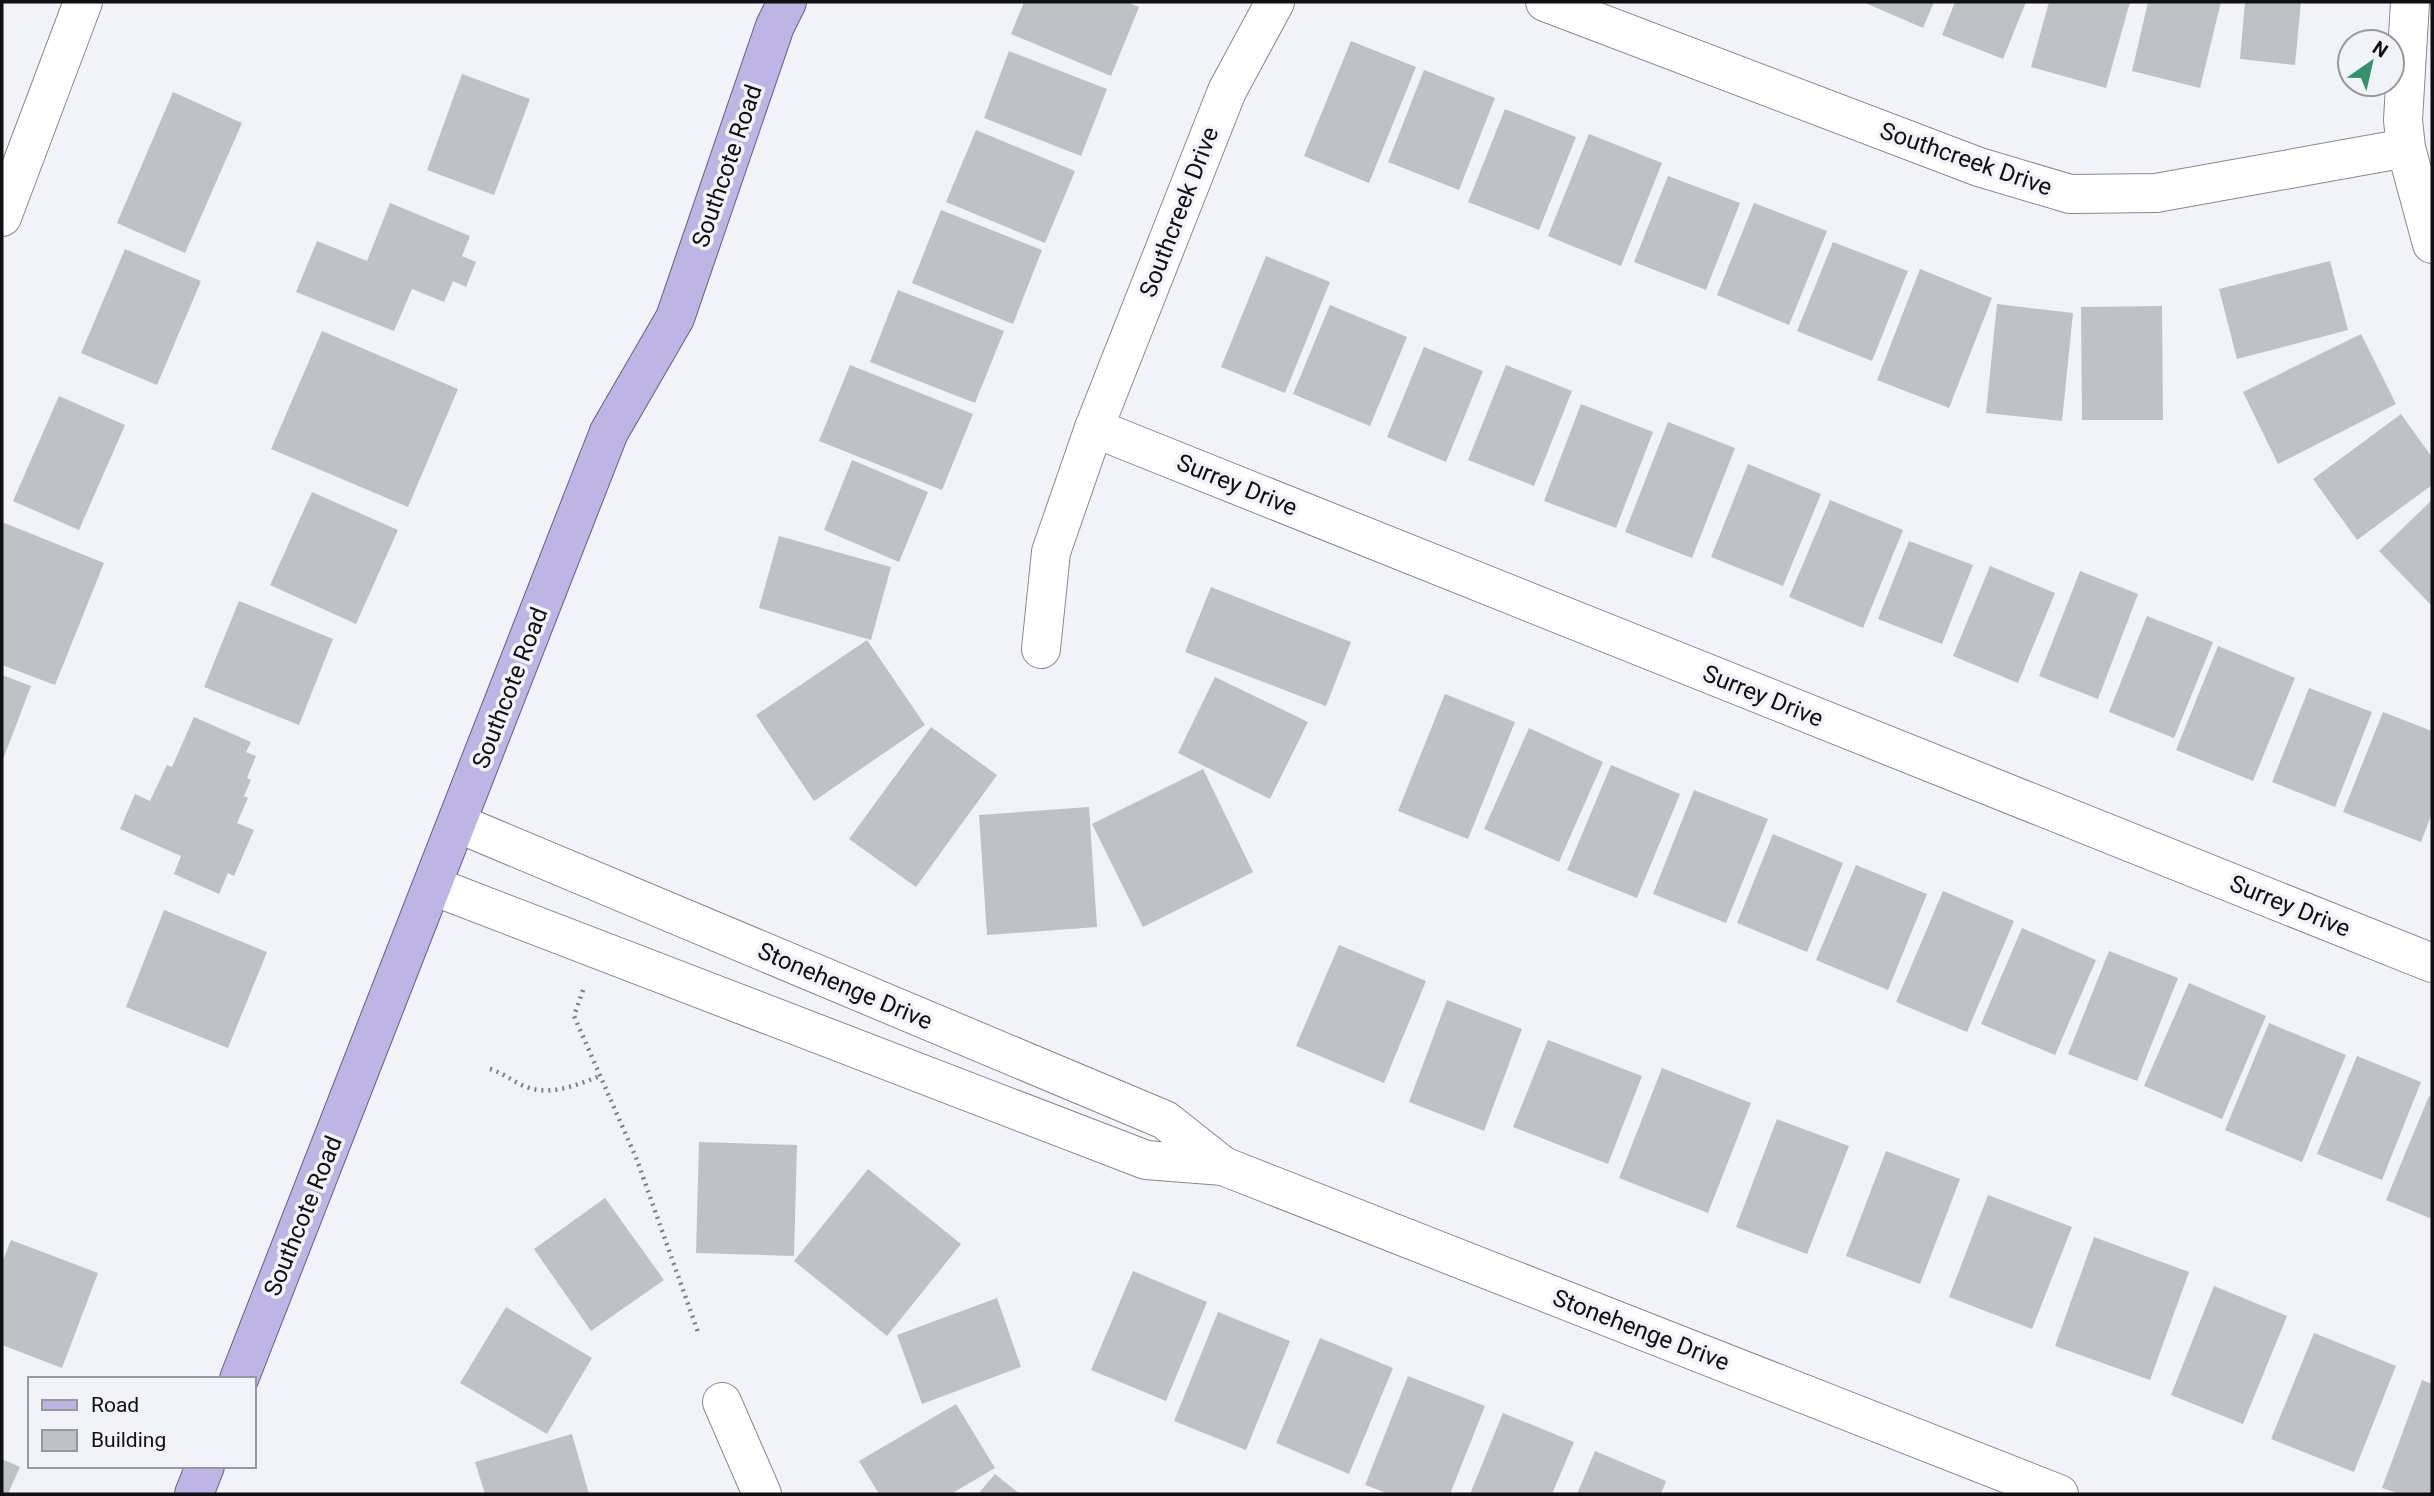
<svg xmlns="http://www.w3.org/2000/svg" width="2434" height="1496" viewBox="0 0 2434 1496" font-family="Roboto,sans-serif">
<rect width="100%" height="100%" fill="#f1f3f9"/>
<!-- building -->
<g fill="#bec2c7">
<polygon points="1024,2 1126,2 1139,7 1111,76 1011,34"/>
<polygon points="1863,2 1934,2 1923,28"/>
<polygon points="1955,2 2026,2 2003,59 1942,35"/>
<polygon points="2049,2 2130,2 2106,88 2031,67"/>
<polygon points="2148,2 2221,2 2200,88 2132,71"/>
<polygon points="2245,2 2301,2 2295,65 2240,59"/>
<polygon points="1351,41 1416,67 1369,183 1304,156"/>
<polygon points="1009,51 1107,89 1081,156 984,118"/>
<polygon points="1424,70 1495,98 1459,190 1388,162"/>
<polygon points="462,74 530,99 494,195 427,170"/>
<polygon points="173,92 242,123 185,253 117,223"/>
<polygon points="1505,109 1576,137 1539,230 1468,202"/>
<polygon points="976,130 1075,171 1045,243 946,202"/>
<polygon points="1589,134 1662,163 1621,266 1548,236"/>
<polygon points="1668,176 1740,203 1706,290 1634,262"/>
<polygon points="390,203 470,236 462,256 476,262 466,287 453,281 444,302 412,289 394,331 296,292 317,241 367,261"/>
<polygon points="1754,203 1827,231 1789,325 1717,295"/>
<polygon points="941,210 1042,250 1013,324 912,283"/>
<polygon points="1833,242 1908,271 1872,361 1797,331"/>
<polygon points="125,249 201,281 157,385 81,353"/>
<polygon points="1266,256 1330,282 1285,393 1221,367"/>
<polygon points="2330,261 2348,330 2237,359 2219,289"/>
<polygon points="1920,269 1992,298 1949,408 1877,380"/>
<polygon points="898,290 1004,331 975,403 870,362"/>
<polygon points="1997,304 2073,313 2062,421 1986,413"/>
<polygon points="1330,305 1407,337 1370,426 1293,394"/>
<polygon points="2162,306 2163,420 2082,420 2081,307"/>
<polygon points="322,331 458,389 408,507 271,449"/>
<polygon points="2361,334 2396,404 2278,464 2243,392"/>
<polygon points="1424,347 1483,371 1446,462 1387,437"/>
<polygon points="850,365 973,414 942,490 819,441"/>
<polygon points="1506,365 1572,391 1534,486 1468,460"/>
<polygon points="59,396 125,425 79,530 13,501"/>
<polygon points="1581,404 1653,432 1616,528 1544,501"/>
<polygon points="2401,414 2432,457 2432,485 2357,540 2313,479"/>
<polygon points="1668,422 1735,448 1692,558 1625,532"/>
<polygon points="852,460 928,492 899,562 824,530"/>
<polygon points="1748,464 1821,494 1783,586 1711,557"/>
<polygon points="312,492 398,530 356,624 270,585"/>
<polygon points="1830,500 1903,530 1863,628 1789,597"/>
<polygon points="2432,500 2432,606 2379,551"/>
<polygon points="2,522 104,563 55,685 2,665"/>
<polygon points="779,536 891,567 871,640 759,608"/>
<polygon points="1909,541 1973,565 1942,644 1878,619"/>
<polygon points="1990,566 2055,593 2018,683 1953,656"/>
<polygon points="2080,571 2138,594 2098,699 2039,676"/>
<polygon points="1211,587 1351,642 1326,706 1185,652"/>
<polygon points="239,601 333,639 299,725 204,687"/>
<polygon points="2147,616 2213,642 2174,738 2109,712"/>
<polygon points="867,640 925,725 814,801 756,715"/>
<polygon points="2218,646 2295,678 2253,781 2176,750"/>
<polygon points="2,675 31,686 2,762"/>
<polygon points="1215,677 1308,722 1270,799 1178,753"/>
<polygon points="2309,688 2372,712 2335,807 2272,782"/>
<polygon points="1445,694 1515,722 1468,839 1398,811"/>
<polygon points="2383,712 2432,731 2432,813 2421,842 2343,812"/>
<polygon points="194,717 251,742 246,752 256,756 247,778 251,780 244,796 248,798 237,823 254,830 234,876 228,873 219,894 174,874 181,856 120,829 135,794 150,801 167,765 172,767"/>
<polygon points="931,727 997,775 916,887 849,839"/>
<polygon points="1529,728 1603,762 1559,862 1484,829"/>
<polygon points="1611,765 1680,794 1637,898 1567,870"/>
<polygon points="1203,769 1253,872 1143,927 1092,824"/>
<polygon points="1694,790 1768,819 1726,923 1653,894"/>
<polygon points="1089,807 1097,927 987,935 979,815"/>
<polygon points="1773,834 1843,863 1807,952 1737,923"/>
<polygon points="1856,865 1927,894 1888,990 1816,960"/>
<polygon points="1943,891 2014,921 1967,1032 1896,1002"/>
<polygon points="164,910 267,952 228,1048 126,1007"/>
<polygon points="2022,928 2096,960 2055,1055 1981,1024"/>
<polygon points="1339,945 1426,981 1384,1083 1296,1046"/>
<polygon points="2109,951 2178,978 2137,1081 2068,1054"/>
<polygon points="2189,983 2266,1016 2222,1119 2144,1086"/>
<polygon points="1447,1000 1522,1029 1484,1131 1409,1102"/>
<polygon points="2269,1023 2346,1055 2302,1162 2225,1130"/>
<polygon points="1548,1040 1642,1076 1608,1164 1513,1127"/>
<polygon points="2357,1056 2421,1082 2382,1180 2317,1154"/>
<polygon points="1662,1068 1751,1103 1708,1213 1619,1178"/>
<polygon points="2429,1096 2432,1097 2432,1219 2386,1200"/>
<polygon points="1777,1119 1849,1146 1807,1254 1736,1227"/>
<polygon points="699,1142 797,1145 794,1256 696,1253"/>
<polygon points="1886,1151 1960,1179 1920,1284 1846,1256"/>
<polygon points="868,1169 961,1244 887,1336 794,1261"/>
<polygon points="1988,1195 2072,1227 2032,1329 1949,1297"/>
<polygon points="605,1198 664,1280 591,1331 534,1249"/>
<polygon points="2094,1237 2189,1272 2150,1380 2055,1346"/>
<polygon points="11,1240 98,1273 62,1368 2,1345 2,1263"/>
<polygon points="1133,1271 1207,1302 1166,1401 1091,1370"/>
<polygon points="2214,1286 2287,1316 2243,1424 2171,1395"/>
<polygon points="997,1298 1021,1367 922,1404 897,1335"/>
<polygon points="506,1307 592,1358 547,1434 460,1383"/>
<polygon points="1218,1312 1290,1341 1246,1450 1174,1421"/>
<polygon points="2314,1333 2396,1366 2354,1472 2271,1439"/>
<polygon points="1320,1338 1393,1368 1349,1474 1276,1443"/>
<polygon points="1408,1376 1485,1406 1450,1494 1389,1494 1365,1485"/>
<polygon points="2422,1380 2432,1384 2432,1494 2400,1494 2382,1488"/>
<polygon points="956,1404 995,1468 951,1494 879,1494 859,1461"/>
<polygon points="1503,1413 1574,1442 1552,1494 1470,1494"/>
<polygon points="572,1434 589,1494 485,1494 475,1462"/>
<polygon points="1595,1451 1666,1481 1661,1494 1577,1494"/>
<polygon points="2,1459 20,1467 8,1494 2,1494"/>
<polygon points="995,1474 1020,1494 978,1494"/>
</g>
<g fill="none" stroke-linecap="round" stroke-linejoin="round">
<!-- minor casing -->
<g stroke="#87898f" stroke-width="40">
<g id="minor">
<polyline points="1545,2 1979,167 2070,194 2156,193 2406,148"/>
<polyline points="2410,2 2403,120 2406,148 2432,244"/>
<polyline points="2,217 83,2"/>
<polyline points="1094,428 2432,963"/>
<polyline points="1041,649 1051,552 1094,428 1227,91 1275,2"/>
<polyline points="457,823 1165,1120 1223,1166 2059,1494"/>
<polyline points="433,886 1146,1160 1223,1166"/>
<polyline points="722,1402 762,1494"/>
</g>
</g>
<!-- major casing -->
<g stroke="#665b8f" stroke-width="40">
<g id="major">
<polyline points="239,1379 609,432 675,318 775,26 787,2"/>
<polyline points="194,1494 205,1466"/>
</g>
</g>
<!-- path -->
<g stroke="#7e7f83" stroke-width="4.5" stroke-dasharray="2 5" stroke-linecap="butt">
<polyline points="583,990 574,1016 637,1160 699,1335"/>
<path d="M490,1069C503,1073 512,1081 524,1086C549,1097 577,1085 600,1076"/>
</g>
<!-- minor -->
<use href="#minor" stroke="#fff" stroke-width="38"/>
<!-- major -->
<use href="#major" stroke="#bfb5e4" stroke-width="38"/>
</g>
<g text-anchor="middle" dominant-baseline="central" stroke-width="7" stroke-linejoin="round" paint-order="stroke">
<!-- street labels -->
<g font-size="24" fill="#101012" stroke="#f1f3f9">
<text transform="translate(1966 159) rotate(19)">Southcreek Drive</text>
<text transform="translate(727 166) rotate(-71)">Southcote Road</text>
<text transform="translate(1179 212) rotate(-69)">Southcreek Drive</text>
<text transform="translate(1237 485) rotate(22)">Surrey Drive</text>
<text transform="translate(510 688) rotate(-69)">Southcote Road</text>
<text transform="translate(1763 696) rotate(22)">Surrey Drive</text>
<text transform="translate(2290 906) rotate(22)">Surrey Drive</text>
<text transform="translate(845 986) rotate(23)">Stonehenge Drive</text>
<text transform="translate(303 1216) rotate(-68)">Southcote Road</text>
<text transform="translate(1641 1330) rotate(21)">Stonehenge Drive</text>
</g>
</g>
<!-- border -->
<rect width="2434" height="1496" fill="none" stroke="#101012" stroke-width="7"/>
<!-- legend -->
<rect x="28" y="1377" width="228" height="91" fill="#f1f3f9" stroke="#97989d" stroke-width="2"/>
<rect x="42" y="1400" width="35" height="10" fill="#bfb5e4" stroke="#97989d" stroke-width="2"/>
<text x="91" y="1412" font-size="21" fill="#101012">Road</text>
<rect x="42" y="1430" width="35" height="21" fill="#bec2c7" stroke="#97989d" stroke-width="2"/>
<text x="91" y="1447" font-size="21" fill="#101012">Building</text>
<!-- north arrow -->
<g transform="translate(2371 63) rotate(34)"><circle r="33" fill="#f1f3f9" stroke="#97989d" stroke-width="2"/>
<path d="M0-5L12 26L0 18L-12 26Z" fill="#32926c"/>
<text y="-10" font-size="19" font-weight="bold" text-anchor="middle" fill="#101012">N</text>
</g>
</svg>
